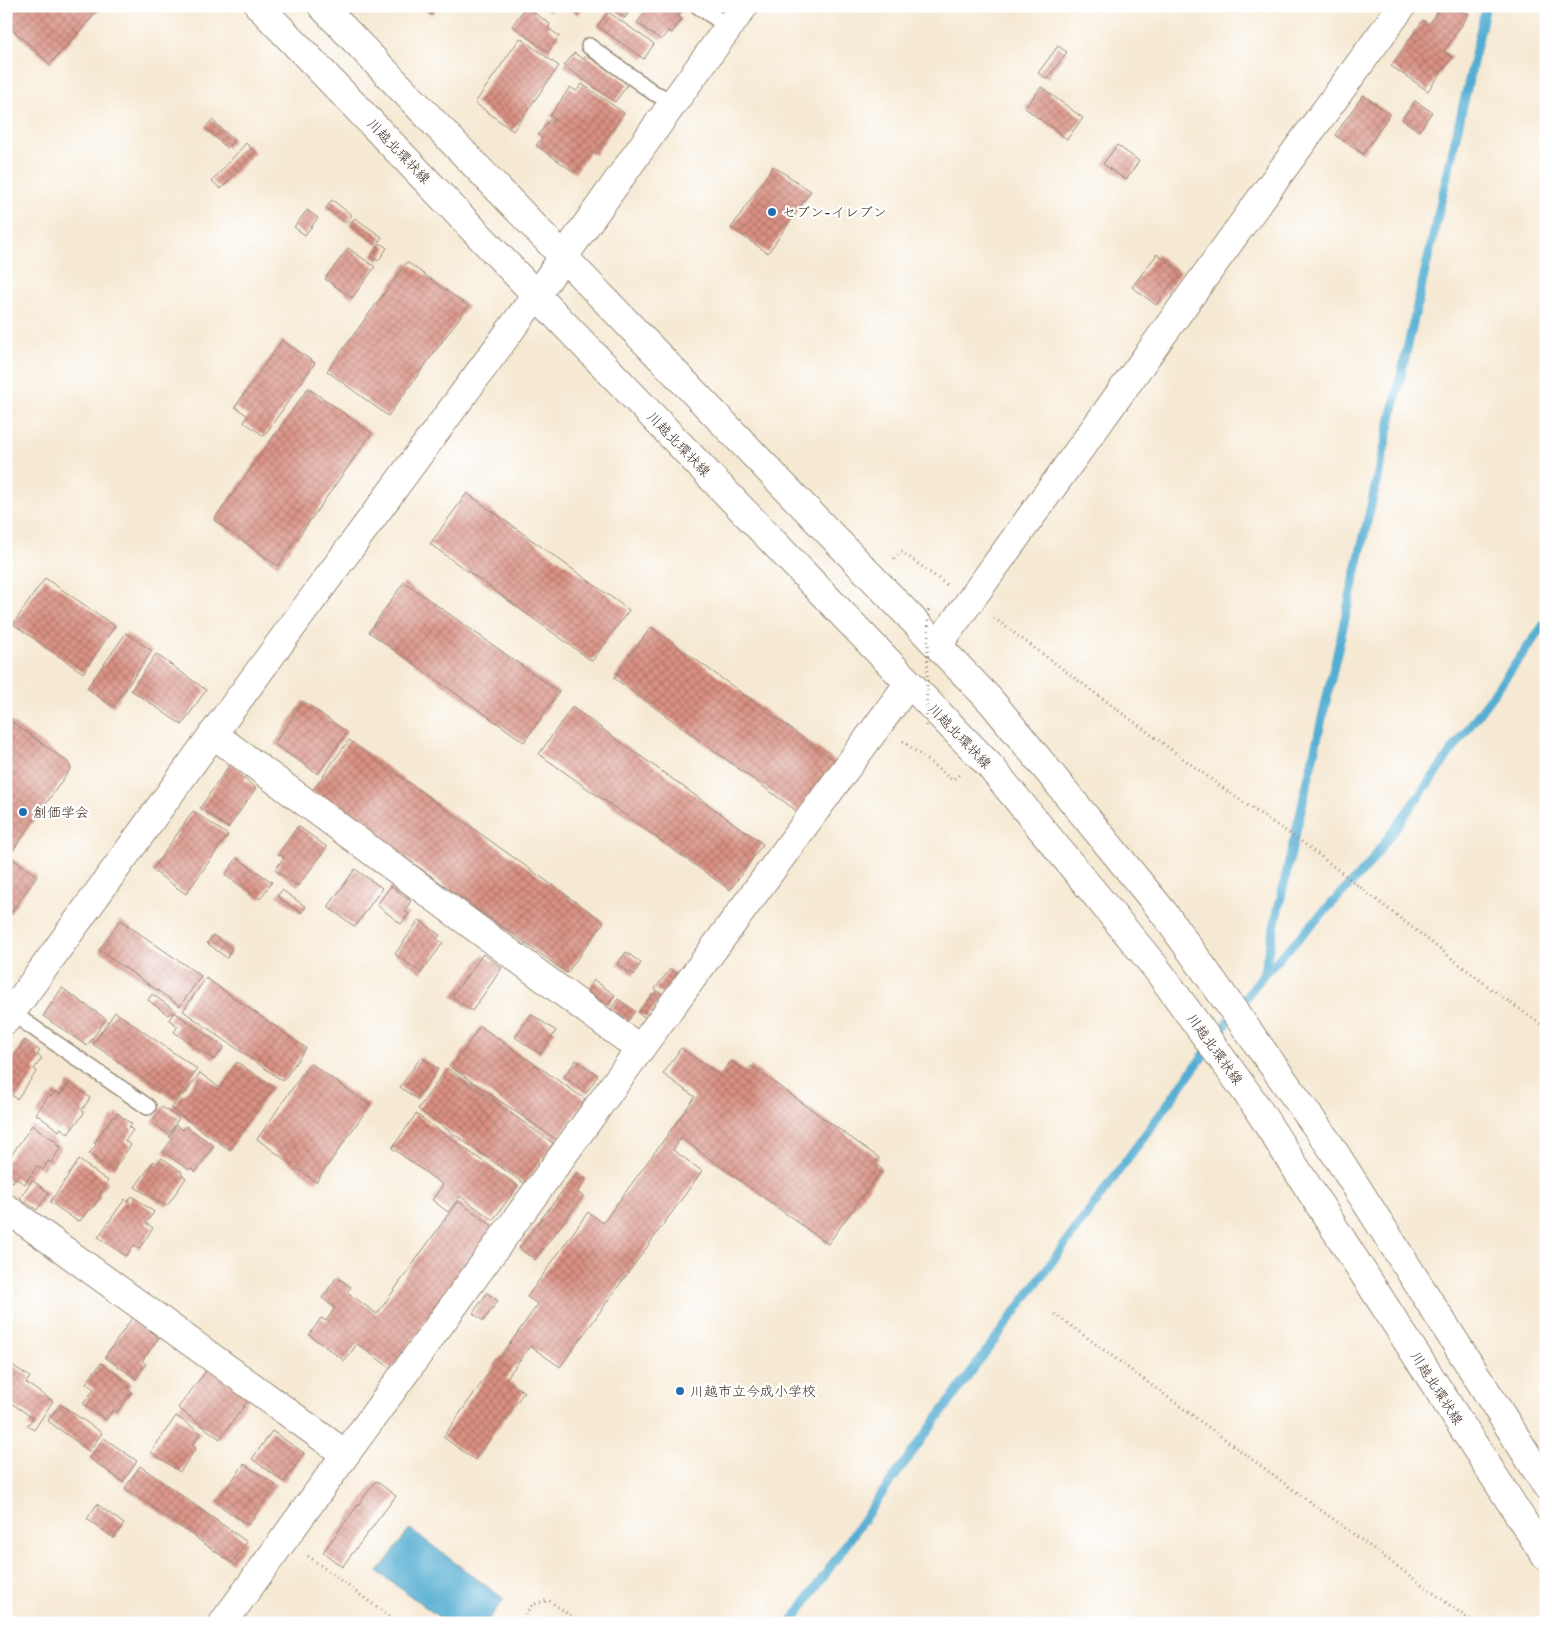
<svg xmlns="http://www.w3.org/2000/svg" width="1552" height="1629" viewBox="0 0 1552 1629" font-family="'Shantell Sans','Klee One',sans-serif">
<defs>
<pattern id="building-cross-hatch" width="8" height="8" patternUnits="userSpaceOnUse" patternTransform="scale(1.25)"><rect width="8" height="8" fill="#da9184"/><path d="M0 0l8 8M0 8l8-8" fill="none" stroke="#b2776b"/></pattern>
</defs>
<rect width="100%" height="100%" fill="#fff"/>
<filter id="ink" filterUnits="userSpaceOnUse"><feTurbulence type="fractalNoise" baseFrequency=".02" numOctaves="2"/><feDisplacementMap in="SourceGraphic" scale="10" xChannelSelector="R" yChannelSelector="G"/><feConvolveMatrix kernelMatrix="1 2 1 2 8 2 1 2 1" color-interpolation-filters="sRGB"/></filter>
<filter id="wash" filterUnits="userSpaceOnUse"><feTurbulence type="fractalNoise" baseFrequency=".0096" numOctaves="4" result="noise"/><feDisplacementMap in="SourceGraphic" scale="20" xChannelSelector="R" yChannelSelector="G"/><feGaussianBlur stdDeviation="1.12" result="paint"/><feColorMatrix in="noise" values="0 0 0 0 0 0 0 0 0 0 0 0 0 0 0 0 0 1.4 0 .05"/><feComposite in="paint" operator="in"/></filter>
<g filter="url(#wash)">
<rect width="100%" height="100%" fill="#f6e9d3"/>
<!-- water -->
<polygon fill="#54aed2" stroke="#486c78" points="410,1529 504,1599 486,1623 447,1623 378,1572"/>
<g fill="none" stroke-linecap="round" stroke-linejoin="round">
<!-- stream -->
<g stroke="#54aed2" stroke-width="9">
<polyline points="1263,975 1486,6"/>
<polyline points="791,1623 878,1499 1244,1000 1263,975 1366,868 1546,622"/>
</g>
</g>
<g id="blocks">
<!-- building -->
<g fill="url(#building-cross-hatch)">
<polygon points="6,6 102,6 50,64 6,24"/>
<polygon points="419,6 438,6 432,15"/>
<polygon points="526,6 537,6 533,12 550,24 548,28 559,36 548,52 512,26"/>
<polygon points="542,6 554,6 550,12"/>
<polygon points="566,6 584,6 578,15"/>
<polygon points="608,6 633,6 625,18"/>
<polygon points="649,6 679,6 683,9 678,16 682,19 672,33 668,31 661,40 637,23"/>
<polygon points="1441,6 1458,6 1469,14 1444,51 1452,57 1428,91 1391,66 1423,20 1429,24"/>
<polygon points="608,12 654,44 644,59 597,26"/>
<polygon points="520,38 559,66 513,131 475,103"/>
<polygon points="1058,46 1067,52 1047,79 1038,73"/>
<polygon points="574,53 583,59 586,55 628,84 615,102 564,66"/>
<polygon points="582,84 624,113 595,155 590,152 575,173 536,145 542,138 538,135 550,119 553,122 555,119 550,116 570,87 576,91"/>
<polygon points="1041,87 1083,118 1067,139 1025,108"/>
<polygon points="1363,95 1390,114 1363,154 1335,135"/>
<polygon points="1415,101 1432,112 1419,131 1402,119"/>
<polygon points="212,120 234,140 227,148 205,128"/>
<polygon points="246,143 255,152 221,189 212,181"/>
<polygon points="1117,145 1139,161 1126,180 1103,164"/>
<polygon points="773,166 811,191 768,253 731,228"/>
<polygon points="332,200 352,215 346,223 326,208"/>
<polygon points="307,210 318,218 305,235 294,227"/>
<polygon points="355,218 382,237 376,245 349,225"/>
<polygon points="380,243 387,248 378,261 371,256"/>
<polygon points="348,248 375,267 352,298 325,279"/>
<polygon points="1157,254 1181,272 1156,305 1132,287"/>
<polygon points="407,262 468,306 388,416 327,371"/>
<polygon points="282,340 315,363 264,436 244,422 248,416 235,407"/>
<polygon points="308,388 372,433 278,566 214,520"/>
<polygon points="467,493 629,610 592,661 430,544"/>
<polygon points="45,578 115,626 83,673 13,624"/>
<polygon points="404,582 559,692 524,742 369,632"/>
<polygon points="651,627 838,763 801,814 614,678"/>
<polygon points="126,633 152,651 113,707 87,688"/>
<polygon points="156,654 206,690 182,725 131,690"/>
<polygon points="303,701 347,732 318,774 274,744"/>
<polygon points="572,707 763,844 730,890 539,754"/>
<polygon points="6,718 68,762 71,768 9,856 37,876 6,919"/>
<polygon points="349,740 604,922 567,973 312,791"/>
<polygon points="231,763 247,775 244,779 256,788 228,828 200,808"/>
<polygon points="193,811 228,835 186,894 152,870"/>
<polygon points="298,826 327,847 298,886 275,870 284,857 278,854"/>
<polygon points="237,858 272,882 260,899 225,875"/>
<polygon points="355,869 382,888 355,927 328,907"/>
<polygon points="391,886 411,901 404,911 409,914 401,924 377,905"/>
<polygon points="282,890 306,907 301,913 277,896"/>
<polygon points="120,920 201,976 180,1006 99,950"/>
<polygon points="419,920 440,935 437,939 443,943 421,973 395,954"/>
<polygon points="213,935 232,949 227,958 207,943"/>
<polygon points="626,952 641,963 633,975 617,964"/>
<polygon points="483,954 502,968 472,1011 452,996"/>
<polygon points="670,969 678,975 663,995 655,989"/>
<polygon points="206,978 306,1048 283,1081 183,1011"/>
<polygon points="594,980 615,995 608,1005 587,991"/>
<polygon points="62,988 106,1019 87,1046 43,1016"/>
<polygon points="653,993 660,999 647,1018 638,1013"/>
<polygon points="152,994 173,1009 168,1015 148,1000"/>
<polygon points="618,999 635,1011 628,1021 611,1009"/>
<polygon points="115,1012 197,1069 175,1101 93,1044"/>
<polygon points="174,1012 224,1047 214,1060 174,1032 178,1026 169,1020"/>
<polygon points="531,1014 556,1031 540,1054 515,1037"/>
<polygon points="480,1026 585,1099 557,1140 452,1068"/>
<polygon points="25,1040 40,1051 37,1055 42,1058 34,1069 37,1071 17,1099 6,1091 6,1067"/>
<polygon points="681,1048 720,1076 731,1061 747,1072 751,1066 879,1158 875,1164 882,1169 828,1244 681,1138 673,1150 702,1171 560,1367 530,1346 506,1379 524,1392 475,1460 443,1437 538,1304 527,1297 588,1212 603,1223 695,1097 663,1074"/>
<polygon points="421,1057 438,1069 417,1099 400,1087"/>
<polygon points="576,1060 598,1075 586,1093 564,1077"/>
<polygon points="237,1062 273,1087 230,1150 171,1109 182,1094 184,1095 200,1073 220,1088"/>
<polygon points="310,1063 370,1105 316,1182 257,1139"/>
<polygon points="447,1068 553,1143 525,1184 418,1109"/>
<polygon points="69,1082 90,1098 82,1110 84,1113 68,1134 61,1128 59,1131 36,1114 49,1095 51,1097 55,1092 60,1095"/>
<polygon points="162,1107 179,1118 168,1134 152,1122"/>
<polygon points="117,1113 132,1124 129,1127 133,1130 125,1141 131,1145 114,1169 110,1166 109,1168 89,1154 96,1145 94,1143 113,1116 115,1117"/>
<polygon points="416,1114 518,1186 493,1220 460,1196 448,1212 432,1200 443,1185 392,1148"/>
<polygon points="32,1125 57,1142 56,1144 61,1147 51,1163 48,1161 43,1170 37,1166 25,1184 15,1178 13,1182 6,1178 6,1163"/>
<polygon points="176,1125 183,1130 186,1126 214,1146 196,1172 190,1168 189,1170 163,1152 172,1139 169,1136"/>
<polygon points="162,1158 182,1172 181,1174 186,1178 167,1206 161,1202 160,1203 135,1187 154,1161 158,1164"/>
<polygon points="79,1160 108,1181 99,1195 101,1196 91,1210 89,1209 80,1221 78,1220 77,1221 50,1202"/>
<polygon points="577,1172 586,1179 577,1192 583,1196 535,1260 519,1248"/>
<polygon points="32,1180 49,1193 37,1210 20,1198"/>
<polygon points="132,1196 154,1212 146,1223 153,1228 139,1249 134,1245 126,1256 98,1237 125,1199 128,1202"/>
<polygon points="458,1201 494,1227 392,1369 357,1344 345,1361 309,1335 321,1318 326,1321 335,1308 322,1298 337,1277 351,1287 347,1292 377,1314"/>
<polygon points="487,1293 498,1301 483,1321 473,1313"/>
<polygon points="135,1314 162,1333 142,1361 146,1364 136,1379 105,1357"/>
<polygon points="6,1361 30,1377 26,1383 53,1401 34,1430 27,1426 33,1418 11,1403 6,1410"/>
<polygon points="101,1363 131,1384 128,1388 132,1392 117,1412 113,1410 106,1420 83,1404 94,1389 86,1383"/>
<polygon points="208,1368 250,1398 220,1439 178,1408"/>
<polygon points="60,1404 102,1433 89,1451 48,1421"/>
<polygon points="176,1416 201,1433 192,1445 196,1448 180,1472 151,1452"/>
<polygon points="272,1431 304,1453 284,1482 252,1459"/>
<polygon points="104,1438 137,1461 123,1482 89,1458"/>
<polygon points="244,1464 276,1485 248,1525 216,1503"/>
<polygon points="140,1466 247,1542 232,1563 125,1488"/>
<polygon points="376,1481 396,1496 342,1567 323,1552"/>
<polygon points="97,1504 124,1524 114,1538 87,1519"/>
</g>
</g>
</g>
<g filter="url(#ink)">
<use href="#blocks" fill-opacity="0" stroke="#988a78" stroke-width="1"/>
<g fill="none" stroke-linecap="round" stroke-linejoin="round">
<!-- service casing -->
<g stroke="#988a78" stroke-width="18">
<g id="service">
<polyline points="698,6 729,27"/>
<polyline points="589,46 654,93 674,102"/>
<polyline points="12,1013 148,1107"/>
</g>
</g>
<!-- minor casing -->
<g stroke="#988a78" stroke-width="30">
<g id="minor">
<polyline points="938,645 1249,215 1402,6"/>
<polyline points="213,734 640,1049"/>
<polyline points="6,1208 345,1454"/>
<polyline points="223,1623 640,1049 909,683"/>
</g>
</g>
<!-- tertiary casing -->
<g stroke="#988a78" stroke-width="30">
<polyline id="tertiary" points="6,1020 213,734 537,294 674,102 744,6"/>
</g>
<!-- secondary casing -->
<g stroke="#988a78" stroke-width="30">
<g id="secondary">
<polyline points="259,6 875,648 989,765 1156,968 1252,1100 1546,1557"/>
<polyline points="322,6 991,701 1164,913 1331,1147 1546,1485"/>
</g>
</g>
<!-- path -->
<g stroke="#988a78" stroke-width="3" stroke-dasharray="1 4" stroke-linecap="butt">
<polyline points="894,559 902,552 947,585"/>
<polyline points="994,618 1231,794 1302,842 1494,991 1546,1028"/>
<polyline points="903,741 952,780 959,775"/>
<polyline points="1055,1314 1474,1623"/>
<polyline points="308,1556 398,1623"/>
<polyline points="520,1623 532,1605 548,1600 581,1623"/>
</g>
<!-- service -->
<use href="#service" stroke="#fff" stroke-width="15"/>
<!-- minor -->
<use href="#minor" stroke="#fff" stroke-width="28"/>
<!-- tertiary -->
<use href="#tertiary" stroke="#fff" stroke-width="28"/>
<!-- secondary -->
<use href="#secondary" stroke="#fff" stroke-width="28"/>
<!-- path-bridge -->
<polyline stroke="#988a78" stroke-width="3" stroke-dasharray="1 4" stroke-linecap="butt" points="926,726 929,606"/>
</g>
</g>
<!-- markers -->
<g fill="#1f6fb2" stroke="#fff" stroke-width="2">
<circle cx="772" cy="212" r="5"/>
<circle cx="23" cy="812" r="5"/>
<circle cx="680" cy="1391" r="5"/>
</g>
<g text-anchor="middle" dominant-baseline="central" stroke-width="4.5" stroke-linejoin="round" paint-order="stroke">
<!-- street labels -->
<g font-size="14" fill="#3b2a1e" stroke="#fff">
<text transform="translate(399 151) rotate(46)">川越北環状線</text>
<text transform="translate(679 444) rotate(46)">川越北環状線</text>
<text transform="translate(960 736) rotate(46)">川越北環状線</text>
<text transform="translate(1215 1049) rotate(54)">川越北環状線</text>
<text transform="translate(1437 1388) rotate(57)">川越北環状線</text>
</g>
<!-- poi labels -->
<g font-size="14" fill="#3b2a1e" stroke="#fff" text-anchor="start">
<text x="782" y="212">セブン-イレブン</text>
<text x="33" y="812">創価学会</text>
<text x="690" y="1391">川越市立今成小学校</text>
</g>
</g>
<!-- margin -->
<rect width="1552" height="1629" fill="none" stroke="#fff" stroke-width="25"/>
</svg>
